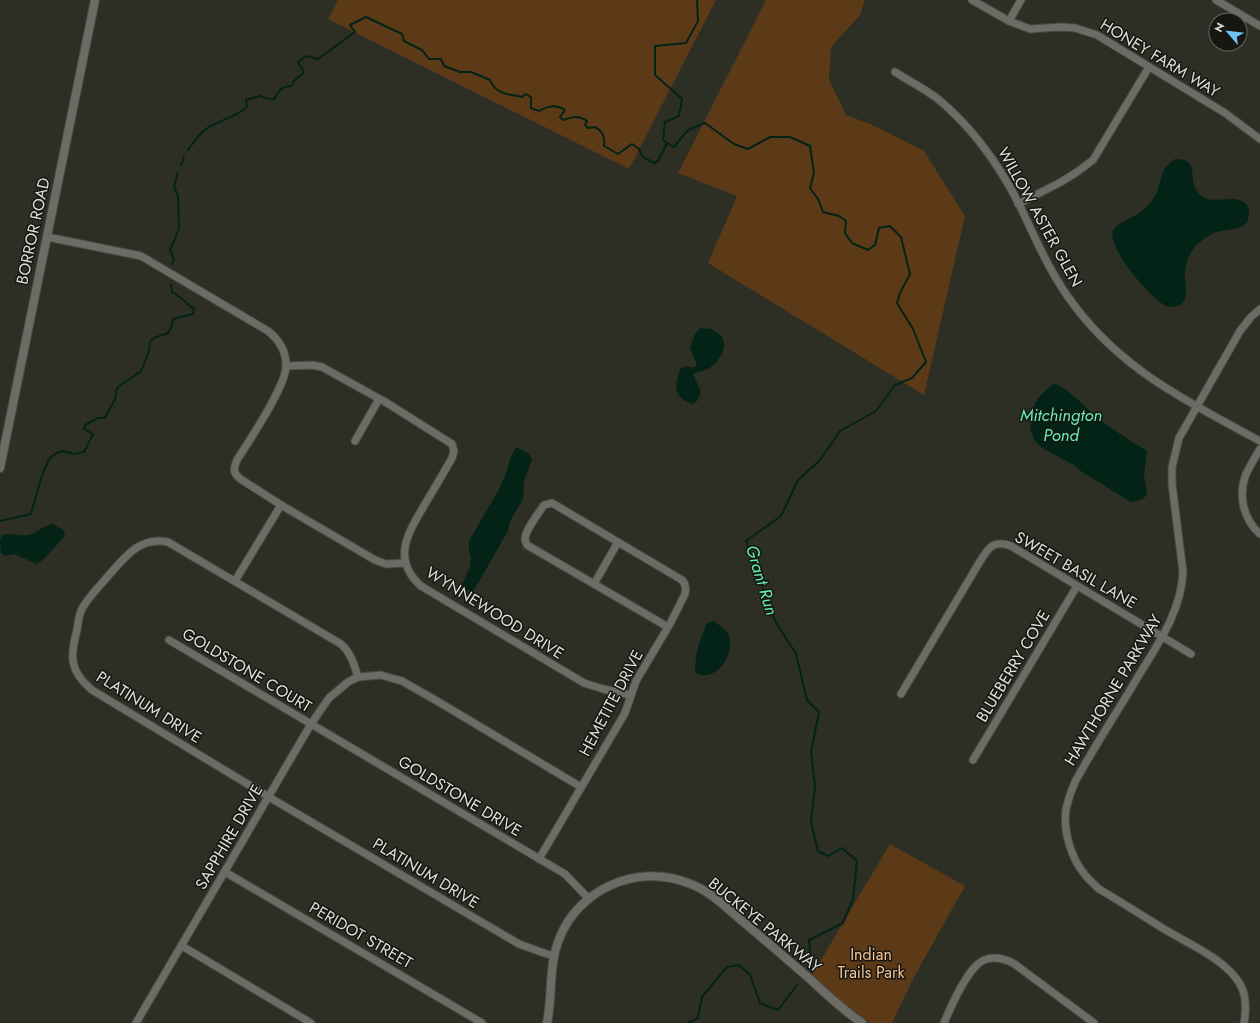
<svg xmlns="http://www.w3.org/2000/svg" width="1260" height="1023" viewBox="0 0 1260 1023" font-family="Jost,sans-serif">
<rect width="100%" height="100%" fill="#2d2f24"/>
<!-- green -->
<g fill="#5c3a18">
<polygon points="338,0 716,0 629,169 328,19"/>
<polygon points="766,0 865,0 860,15 831,47 829,80 846,115 875,126 924,151 965,216 924,395 708,263 737,196 678,173"/>
<polygon points="890,844 965,886 914,977 892,1023 870,1023 858,1016 812,975"/>
</g>
<!-- water -->
<g fill="#022316">
<path d="M1175,159C1200,158 1188,179 1197,191C1209,209 1230,192 1245,203C1248,205 1249,209 1249,213C1249,232 1229,228 1217,232C1208,235 1200,241 1194,248C1189,255 1185,264 1185,273C1184,284 1190,296 1181,305C1176,306 1171,308 1166,306C1151,299 1107,248 1113,231C1116,223 1135,217 1142,211C1148,206 1154,199 1157,192C1162,177 1161,168 1175,159Z"/>
<path d="M700,328L711,329L722,336C723,339 724,343 724,346C724,354 715,365 708,369C703,371 698,371 693,374L701,392L697,401L692,404C673,397 674,384 681,368L687,366L693,368L697,365L690,348L695,334Z"/>
<path d="M1054,383C1072,391 1087,410 1103,422C1117,432 1132,442 1147,451L1144,475L1147,495C1142,500 1138,501 1131,502L1082,472L1074,465L1042,448L1035,441L1030,430L1035,403L1039,397Z"/>
<polygon points="516,447 529,454 532,459 524,481 523,499 510,521 508,531 474,590 466,590 462,588 462,584 470,567 471,558 469,551 469,541 498,491 507,471 510,459"/>
<path d="M52,524L63,530L65,533L64,537L44,559L37,564L14,554L6,556L1,553L0,540L2,535C11,532 19,537 28,535C37,533 43,526 52,524Z"/>
<path d="M714,621C719,625 727,630 729,636C736,655 714,685 695,672C695,654 700,639 707,623Z"/>
</g>
<g fill="none" stroke-linecap="round" stroke-linejoin="round">
<!-- stream -->
<g stroke="#022316" stroke-width="2">
<polyline points="697,0 698,21 686,43 655,46 655,75 682,99 679,116 665,122 663,140 674,147 688,130 705,123 734,144 748,149 770,137 790,137 810,146 814,173 810,188 818,199 823,212 839,216 846,221 845,233 852,243 868,250 875,245 879,228 890,226 901,237 910,274 900,293 897,303 913,329 926,362 912,378 895,385 876,411 840,431 820,460 798,480 781,516 746,541 775,621 796,654 807,700 819,712 811,752 815,787 811,822 818,851 828,856 842,848 857,861 853,899 843,923 809,940 811,963"/>
<path d="M188,150C195,140 202,130 213,125C224,119 237,116 247,107L246,100L260,96L268,99H274C279,90 282,86 292,86L294,81L304,72L298,62L306,56L318,59L355,32L350,25L366,17L402,34L404,41L422,50L429,59H441L444,66L460,72H471L490,80C496,95 509,94 522,97L526,94L531,97V108L539,111C548,106 556,104 565,110L560,117L563,120C572,117 578,115 587,121L585,125L588,128L595,127C603,131 605,137 604,146L618,154L632,144L639,149L643,157L654,163L658,161L667,143"/>
<polyline points="181,165 184,157"/>
<polyline points="172,264 174,259 170,250 179,229 178,196 174,187 178,172"/>
<path d="M0,521L31,514L42,475L49,459L55,454L63,451L74,454L84,452L93,434L84,429L85,425L98,418H105L116,397V391L118,387L141,371L149,351L150,342L154,338L168,333L172,325L173,319L193,314L194,309C186,303 181,297 172,292L171,285"/>
<polyline points="688,1023 698,1018 702,997 727,967 739,965 750,975 760,1003 778,1010 797,985"/>
</g>
<!-- minor casing -->
<g stroke="#494b41" stroke-width="9">
<g id="minor">
<polyline points="972,0 1009,21 1030,29 1061,27 1075,28 1097,35 1225,113 1260,139"/>
<polyline points="1216,0 1260,26"/>
<polyline points="1009,21 1021,0"/>
<path d="M895,72C909,81 925,89 938,99C973,128 999,165 1019,204C1036,239 1050,274 1074,305C1123,371 1190,403 1260,441"/>
<polyline points="1018,204 1061,182 1077,172 1093,160 1149,67"/>
<path d="M47,237L141,256L268,331C278,339 286,351 286,365C287,385 249,441 237,460C233,470 233,474 242,480L281,505L375,560L386,564L405,563"/>
<path d="M286,366L312,365L322,367L387,403L452,444L454,451L452,458C443,474 434,489 425,504C408,533 391,559 421,586L584,683L603,689L631,695"/>
<polyline points="355,441 379,399"/>
<path d="M1260,449C1255,457 1250,466 1246,474C1238,495 1243,519 1260,534"/>
<polyline points="235,581 281,505"/>
<polyline points="594,584 618,542"/>
<polyline points="169,640 565,874 589,899"/>
<path d="M358,677C354,664 351,653 341,644L168,542C140,536 125,557 108,576C100,586 90,595 83,607C79,613 78,622 77,630C70,656 69,671 92,690L274,800L519,944L541,952L554,956"/>
<path d="M901,694L979,563C988,549 992,539 1011,546L1191,654"/>
<polyline points="973,760 1077,586"/>
<path d="M539,859L625,713L636,681L671,622L685,594C686,589 686,584 682,580L552,503L544,505C539,513 525,530 525,539C525,541 526,543 527,545L668,627"/>
<polyline points="225,872 482,1023"/>
<polyline points="182,946 311,1023"/>
<polyline points="136,1023 311,724 329,698 348,682 358,677 381,675 391,678 402,681 437,701 581,787"/>
<path d="M944,1023C949,1011 954,1000 960,989C973,966 984,949 1013,963L1094,1023"/>
<path d="M1244,1023C1246,1011 1247,996 1240,984C1225,959 1189,944 1164,929C1143,916 1121,902 1099,889C1095,885 1090,881 1086,876C1071,859 1063,831 1066,809C1068,800 1071,791 1075,782C1094,747 1116,714 1136,680C1157,645 1181,613 1183,572L1172,484V467L1179,438L1240,331L1251,317L1260,309"/>
</g>
</g>
<!-- tertiary casing -->
<g stroke="#494b41" stroke-width="10">
<g id="tertiary">
<polyline points="0,468 95,0"/>
<path d="M547,1023C553,994 548,965 560,937C569,914 588,896 609,886C634,874 663,873 688,883C709,890 726,907 742,921C765,940 788,960 811,980C827,995 843,1010 862,1023"/>
</g>
</g>
<!-- minor -->
<use href="#minor" stroke="#6d6b66" stroke-width="7"/>
<!-- tertiary -->
<use href="#tertiary" stroke="#6d6b66" stroke-width="8"/>
</g>
<g text-anchor="middle" dominant-baseline="central" stroke-width="3" stroke-linejoin="round" paint-order="stroke">
<!-- street labels -->
<g font-size="16" fill="#dedfd9" stroke="#161612">
<text transform="translate(1160 58) rotate(31)">HONEY FARM WAY</text>
<text transform="translate(1040 217) rotate(61)">WILLOW ASTER GLEN</text>
<text transform="translate(33 231) rotate(-78)">BORROR ROAD</text>
<text transform="translate(1076 570) rotate(30)">SWEET BASIL LANE</text>
<text transform="translate(495 613) rotate(32)">WYNNEWOOD DRIVE</text>
<text transform="translate(1013 666) rotate(-59)">BLUEBERRY COVE</text>
<text transform="translate(247 670) rotate(31)">GOLDSTONE COURT</text>
<text transform="translate(1113 690) rotate(-59)">HAWTHORNE PARKWAY</text>
<text transform="translate(611 703) rotate(-62)">HEMETITE DRIVE</text>
<text transform="translate(149 707) rotate(32)">PLATINUM DRIVE</text>
<text transform="translate(460 796) rotate(31)">GOLDSTONE DRIVE</text>
<text transform="translate(229 837) rotate(-60)">SAPPHIRE DRIVE</text>
<text transform="translate(426 873) rotate(31)">PLATINUM DRIVE</text>
<text transform="translate(765 925) rotate(39)">BUCKEYE PARKWAY</text>
<text transform="translate(361 935) rotate(30)">PERIDOT STREET</text>
</g>
<!-- park labels -->
<g font-size="16" fill="#f7c392" stroke="#161612">
<text x="871" y="954">Indian<tspan x="871" dy="18">Trails Park</tspan></text>
</g>
<!-- water labels -->
<g font-size="17" font-style="italic" fill="#65edb4" stroke="#161612">
<text x="1061" y="415">Mitchington<tspan x="1061" dy="20">Pond</tspan></text>
<text transform="translate(762 580) rotate(73)">Grant Run</text>
</g>
</g>
<!-- north arrow -->
<g transform="translate(1228 32) rotate(298)"><circle r="19" fill="#161612" stroke="#666662"/>
<path d="M0-3L7 15L0 10L-7 15Z" fill="#6fc2f4"/>
<text y="-6" font-size="11" font-weight="bold" text-anchor="middle" fill="#dedfd9">N</text>
</g>
</svg>
